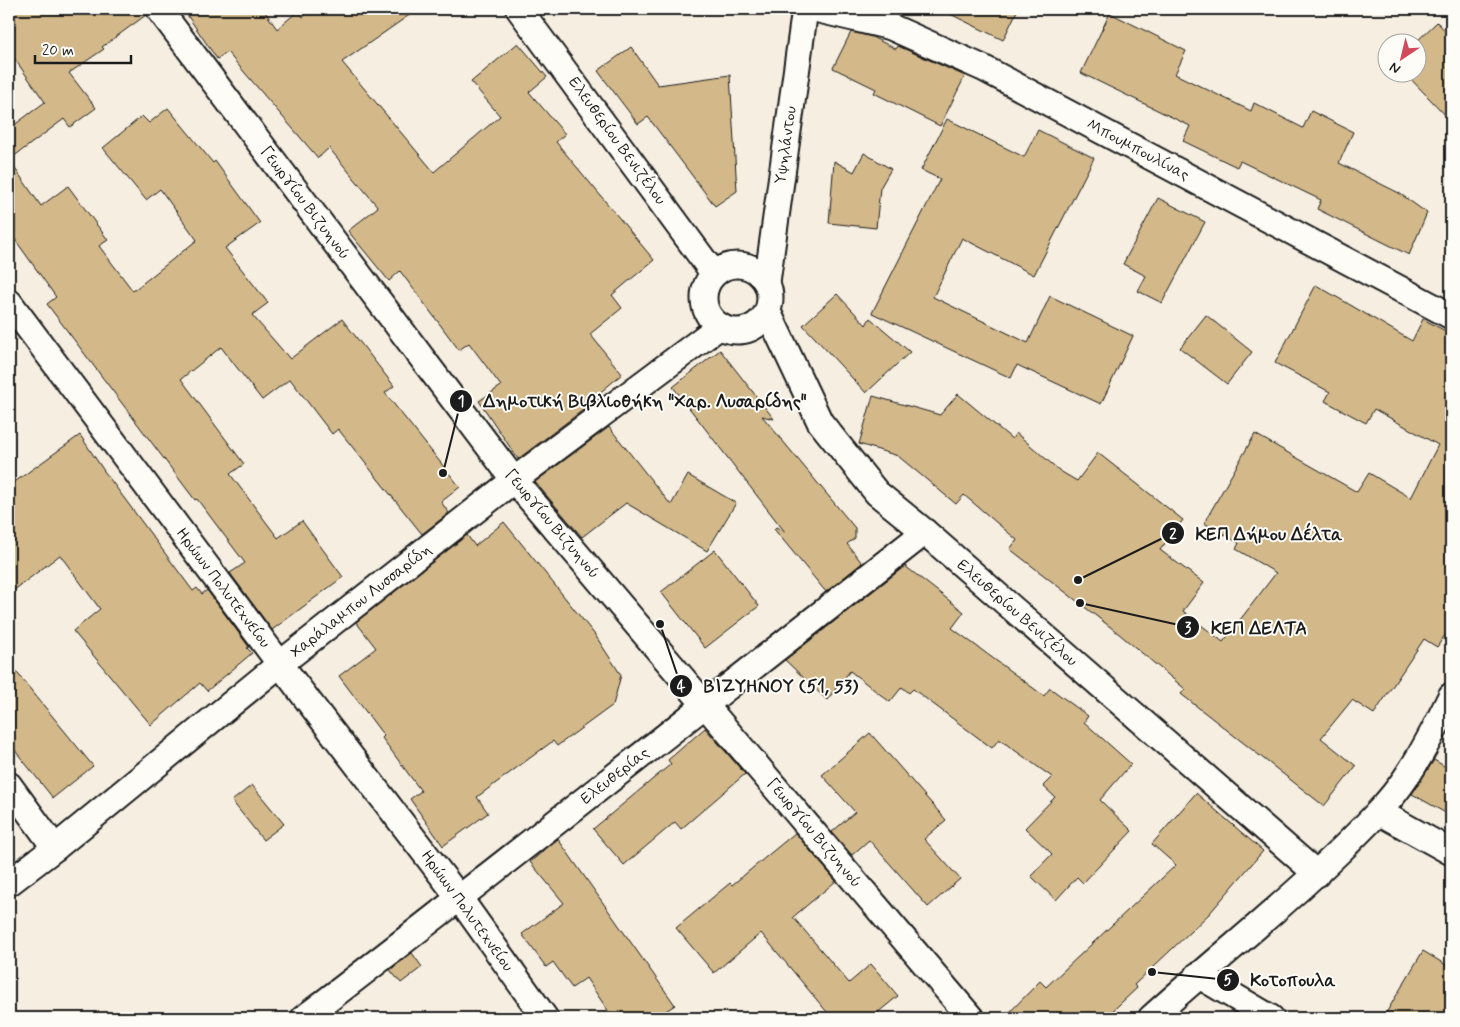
<svg xmlns="http://www.w3.org/2000/svg" width="1460" height="1027" viewBox="0 0 1460 1027" font-family="Mynerve,sans-serif">
<rect width="100%" height="100%" fill="#f5eee1"/>
<filter id="ink" filterUnits="userSpaceOnUse"><feTurbulence type="fractalNoise" baseFrequency=".02" numOctaves="2"/><feDisplacementMap in="SourceGraphic" scale="10" xChannelSelector="R" yChannelSelector="G"/><feConvolveMatrix kernelMatrix="1 2 1 2 8 2 1 2 1" color-interpolation-filters="sRGB"/></filter>
<g filter="url(#ink)">
<!-- building -->
<g fill="#d3b889" stroke="#1c1c1c">
<polygon points="9,9 145,9 146,15 102,47 104,49 69,73 96,108 70,127 64,119 9,160 41,206 68,186 108,240 99,246 133,291 197,240 160,189 146,200 103,148 142,116 149,123 168,108 213,163 215,161 260,223 225,248 268,303 252,315 290,359 342,319 394,386 385,393 460,487 441,502 449,513 422,534 338,429 332,434 290,379 262,400 221,347 181,379 244,464 230,474 278,538 302,521 343,577 272,630 230,573 245,563 197,499 195,500 47,304 56,297 9,231 9,129 45,102 9,51"/>
<polygon points="183,9 263,9 277,29 298,11 303,17 315,9 418,9 342,62 434,172 500,116 471,82 518,43 547,77 529,92 565,134 556,142 654,260 612,295 622,308 590,334 622,374 589,402 591,404 518,459 479,401 501,386 469,343 459,350 400,271 389,281 348,231 378,207 329,148 318,158 227,52 217,59"/>
<polygon points="940,9 1018,9 1003,40"/>
<polygon points="1110,13 1186,51 1175,74 1251,111 1254,103 1303,128 1311,111 1353,132 1339,163 1399,193 1427,213 1409,255 1317,209 1321,200 1240,161 1237,167 1183,141 1190,126 1081,73"/>
<polygon points="1437,22 1451,37 1451,121 1404,72 1418,72 1418,42 1416,42"/>
<polygon points="851,32 872,37 896,49 898,46 965,76 940,126 874,93 876,89 833,68"/>
<polygon points="631,47 658,85 730,75 737,191 715,206 648,117 638,124 598,71"/>
<polygon points="947,119 1024,157 1038,130 1094,158 1034,275 962,238 933,297 1028,343 1050,296 1133,336 1101,404 1017,365 1011,378 872,313 940,179 921,170"/>
<polygon points="864,153 891,169 880,188 876,228 829,223 834,161 854,172"/>
<polygon points="1158,198 1205,222 1162,303 1138,291 1146,276 1123,264"/>
<polygon points="1316,285 1412,341 1423,319 1451,334 1451,626 1437,647 1424,639 1374,714 1352,700 1321,738 1356,766 1324,806 1181,694 1185,689 1118,633 1010,549 1017,540 964,495 956,504 898,456 859,444 873,396 940,415 958,394 1012,439 1016,433 1060,471 1077,481 1098,453 1183,520 1160,550 1204,583 1183,611 1223,642 1276,573 1236,549 1239,543 1204,523 1255,434 1357,492 1369,473 1411,498 1438,445 1374,409 1366,423 1325,401 1330,392 1275,363"/>
<polygon points="837,294 866,325 870,318 910,352 866,393 803,325"/>
<polygon points="1206,315 1252,352 1227,384 1180,348"/>
<polygon points="720,350 774,419 762,416 855,528 855,538 847,544 862,563 826,592 774,529 776,527 785,532 673,387"/>
<polygon points="609,427 671,505 688,475 736,503 707,551 626,503 582,537 535,482"/>
<polygon points="80,435 104,471 193,591 197,588 202,594 207,590 249,647 247,648 252,653 207,691 200,683 151,725 73,631 100,609 60,555 9,594 9,486"/>
<polygon points="504,522 595,635 621,675 613,705 557,746 553,741 477,797 488,813 443,846 410,799 421,791 382,738 384,736 339,676 376,648 356,622 467,535 475,546"/>
<polygon points="715,550 759,606 705,648 661,592"/>
<polygon points="905,566 964,612 952,628 1044,696 1050,688 1088,716 1084,722 1131,764 1100,800 1132,831 1083,883 1077,877 1056,900 1031,876 1052,854 1025,828 1055,797 1043,786 1052,777 999,739 992,748 913,689 909,693 902,687 890,702 850,671 827,700 785,660"/>
<polygon points="9,663 93,766 53,798 9,743"/>
<polygon points="705,728 745,774 681,829 675,822 624,865 593,829 671,764 668,760"/>
<polygon points="870,733 946,820 924,839 960,879 928,907 869,840 852,855 832,832 855,812 822,775"/>
<polygon points="1434,760 1451,770 1451,816 1412,794"/>
<polygon points="252,785 284,824 263,840 232,801"/>
<polygon points="1196,793 1263,851 1209,914 1134,985 1137,988 1105,1018 1004,1018 1040,981 1046,987 1176,865 1152,844"/>
<polygon points="795,833 836,881 793,917 849,983 871,964 898,996 871,1018 832,1018 761,933 714,973 676,928 730,883 732,885"/>
<polygon points="558,839 675,1005 655,1018 613,1018 586,978 572,988 553,962 546,967 522,934 564,903 530,862"/>
<polygon points="1423,951 1451,968 1451,1018 1383,1018"/>
<polygon points="412,953 422,967 401,983 390,970"/>
</g>
<g fill="none" stroke-linecap="round" stroke-linejoin="round">
<!-- street casing -->
<g stroke="#1c1c1c" stroke-width="29">
<g id="street">
<polyline points="159,9 514,480 971,1018"/>
<polyline points="519,9 714,274"/>
<polyline points="815,9 891,27 983,68 1451,316"/>
<circle cx="737" cy="298" r="33"/>
<polyline points="767,282 805,9"/>
<polyline points="9,302 280,664 460,899 545,1018"/>
<polyline points="768,312 820,422 877,493 925,532 1317,874"/>
<polyline points="9,785 55,848"/>
<polyline points="1379,812 1451,852"/>
<polyline points="9,883 55,848 280,664 514,480 720,326"/>
<polyline points="1198,975 1271,1018"/>
<path d="M304,1018C513,858 718,694 925,532"/>
<path d="M1151,1018C1215,960 1283,907 1344,847C1366,825 1388,804 1405,779C1423,753 1437,725 1451,696"/>
</g>
</g>
<!-- street -->
<use href="#street" stroke="#fdfcf7" stroke-width="25"/>
</g>
</g>
<g text-anchor="middle" dominant-baseline="central" stroke-width="4" stroke-linejoin="round" paint-order="stroke">
<!-- street labels -->
<g font-size="16" fill="#1c1c1c" stroke="#fdfcf7">
<text transform="translate(617 141) rotate(54)">Ελευθερίου Βενιζέλου</text>
<text transform="translate(786 145) rotate(-82)">Υψηλάντου</text>
<text transform="translate(1138 150) rotate(28)">Μπουμπουλίνας</text>
<text transform="translate(305 203) rotate(53)">Γεωργίου Βιζυηνού</text>
<text transform="translate(552 524) rotate(50)">Γεωργίου Βιζυηνού</text>
<text transform="translate(223 588) rotate(53)">Ηρώων Πολυτεχνείου</text>
<text transform="translate(361 601) rotate(-38)">Χαράλαμπου Λυσσαρίδη</text>
<text transform="translate(1017 613) rotate(41)">Ελευθερίου Βενιζέλου</text>
<text transform="translate(615 776) rotate(-38)">Ελευθερίας</text>
<text transform="translate(814 833) rotate(50)">Γεωργίου Βιζυηνού</text>
<text transform="translate(467 911) rotate(54)">Ηρώων Πολυτεχνείου</text>
</g>
</g>
<!-- callouts -->
<path fill="none" stroke="#1c1c1c" stroke-width="2" d="M443 473L461 401M1078 580L1173 533M1080 603L1188 627M660 624L681 686M1152 972L1228 980"/>
<g fill="#1c1c1c" stroke="#fdfcf7" stroke-width="2">
<circle cx="443" cy="473" r="5"/>
<circle cx="1078" cy="580" r="5"/>
<circle cx="1080" cy="603" r="5"/>
<circle cx="660" cy="624" r="5"/>
<circle cx="1152" cy="972" r="5"/>
<circle cx="461" cy="401" r="12"/>
<circle cx="1173" cy="533" r="12"/>
<circle cx="1188" cy="627" r="12"/>
<circle cx="681" cy="686" r="12"/>
<circle cx="1228" cy="980" r="12"/>
</g>
<g font-size="15" text-anchor="middle" font-weight="bold" fill="#fff">
<text x="461" y="406">1</text>
<text x="1173" y="539">2</text>
<text x="1188" y="633">3</text>
<text x="681" y="691">4</text>
<text x="1228" y="985">5</text>
</g>
<g font-size="18" text-anchor="middle" font-weight="bold" fill="#1c1c1c" stroke="#fdfcf7" stroke-width="4" stroke-linejoin="round" paint-order="stroke">
<text x="645" y="407">Δημοτική Βιβλιοθήκη "Χαρ. Λυσαρίδης"</text>
<text x="1269" y="540">ΚΕΠ Δήμου Δέλτα</text>
<text x="1259" y="634">ΚΕΠ ΔΕΛΤΑ</text>
<text x="781" y="692">ΒΙΖΥΗΝΟΥ (51, 53)</text>
<text x="1293" y="986">Κοτοπουλα</text>
</g>
<!-- margin -->
<rect width="1460" height="1027" fill="none" stroke="#fdfcf7" stroke-width="30"/>
<rect x="15" y="15" width="1430" height="997" fill="none" stroke="#1c1c1c" stroke-width="2" filter="url(#ink)"/>
<!-- north arrow -->
<g transform="translate(1402 58) rotate(215)"><circle r="24" fill="#fdfcf7" stroke="#a3a29f"/>
<path d="M0-4L9 19L0 12L-9 19Z" fill="#d1495b"/>
<text y="-8" font-size="14" font-weight="bold" text-anchor="middle" fill="#1c1c1c">N</text>
</g>
<!-- scale -->
<path d="M35 55v8h96v-8" fill="none" stroke="#1c1c1c" stroke-width="2.5"/>
<text x="42" y="55" font-size="15" fill="#1c1c1c" stroke="#fdfcf7" stroke-width="4" paint-order="stroke">20 m</text>
</svg>
